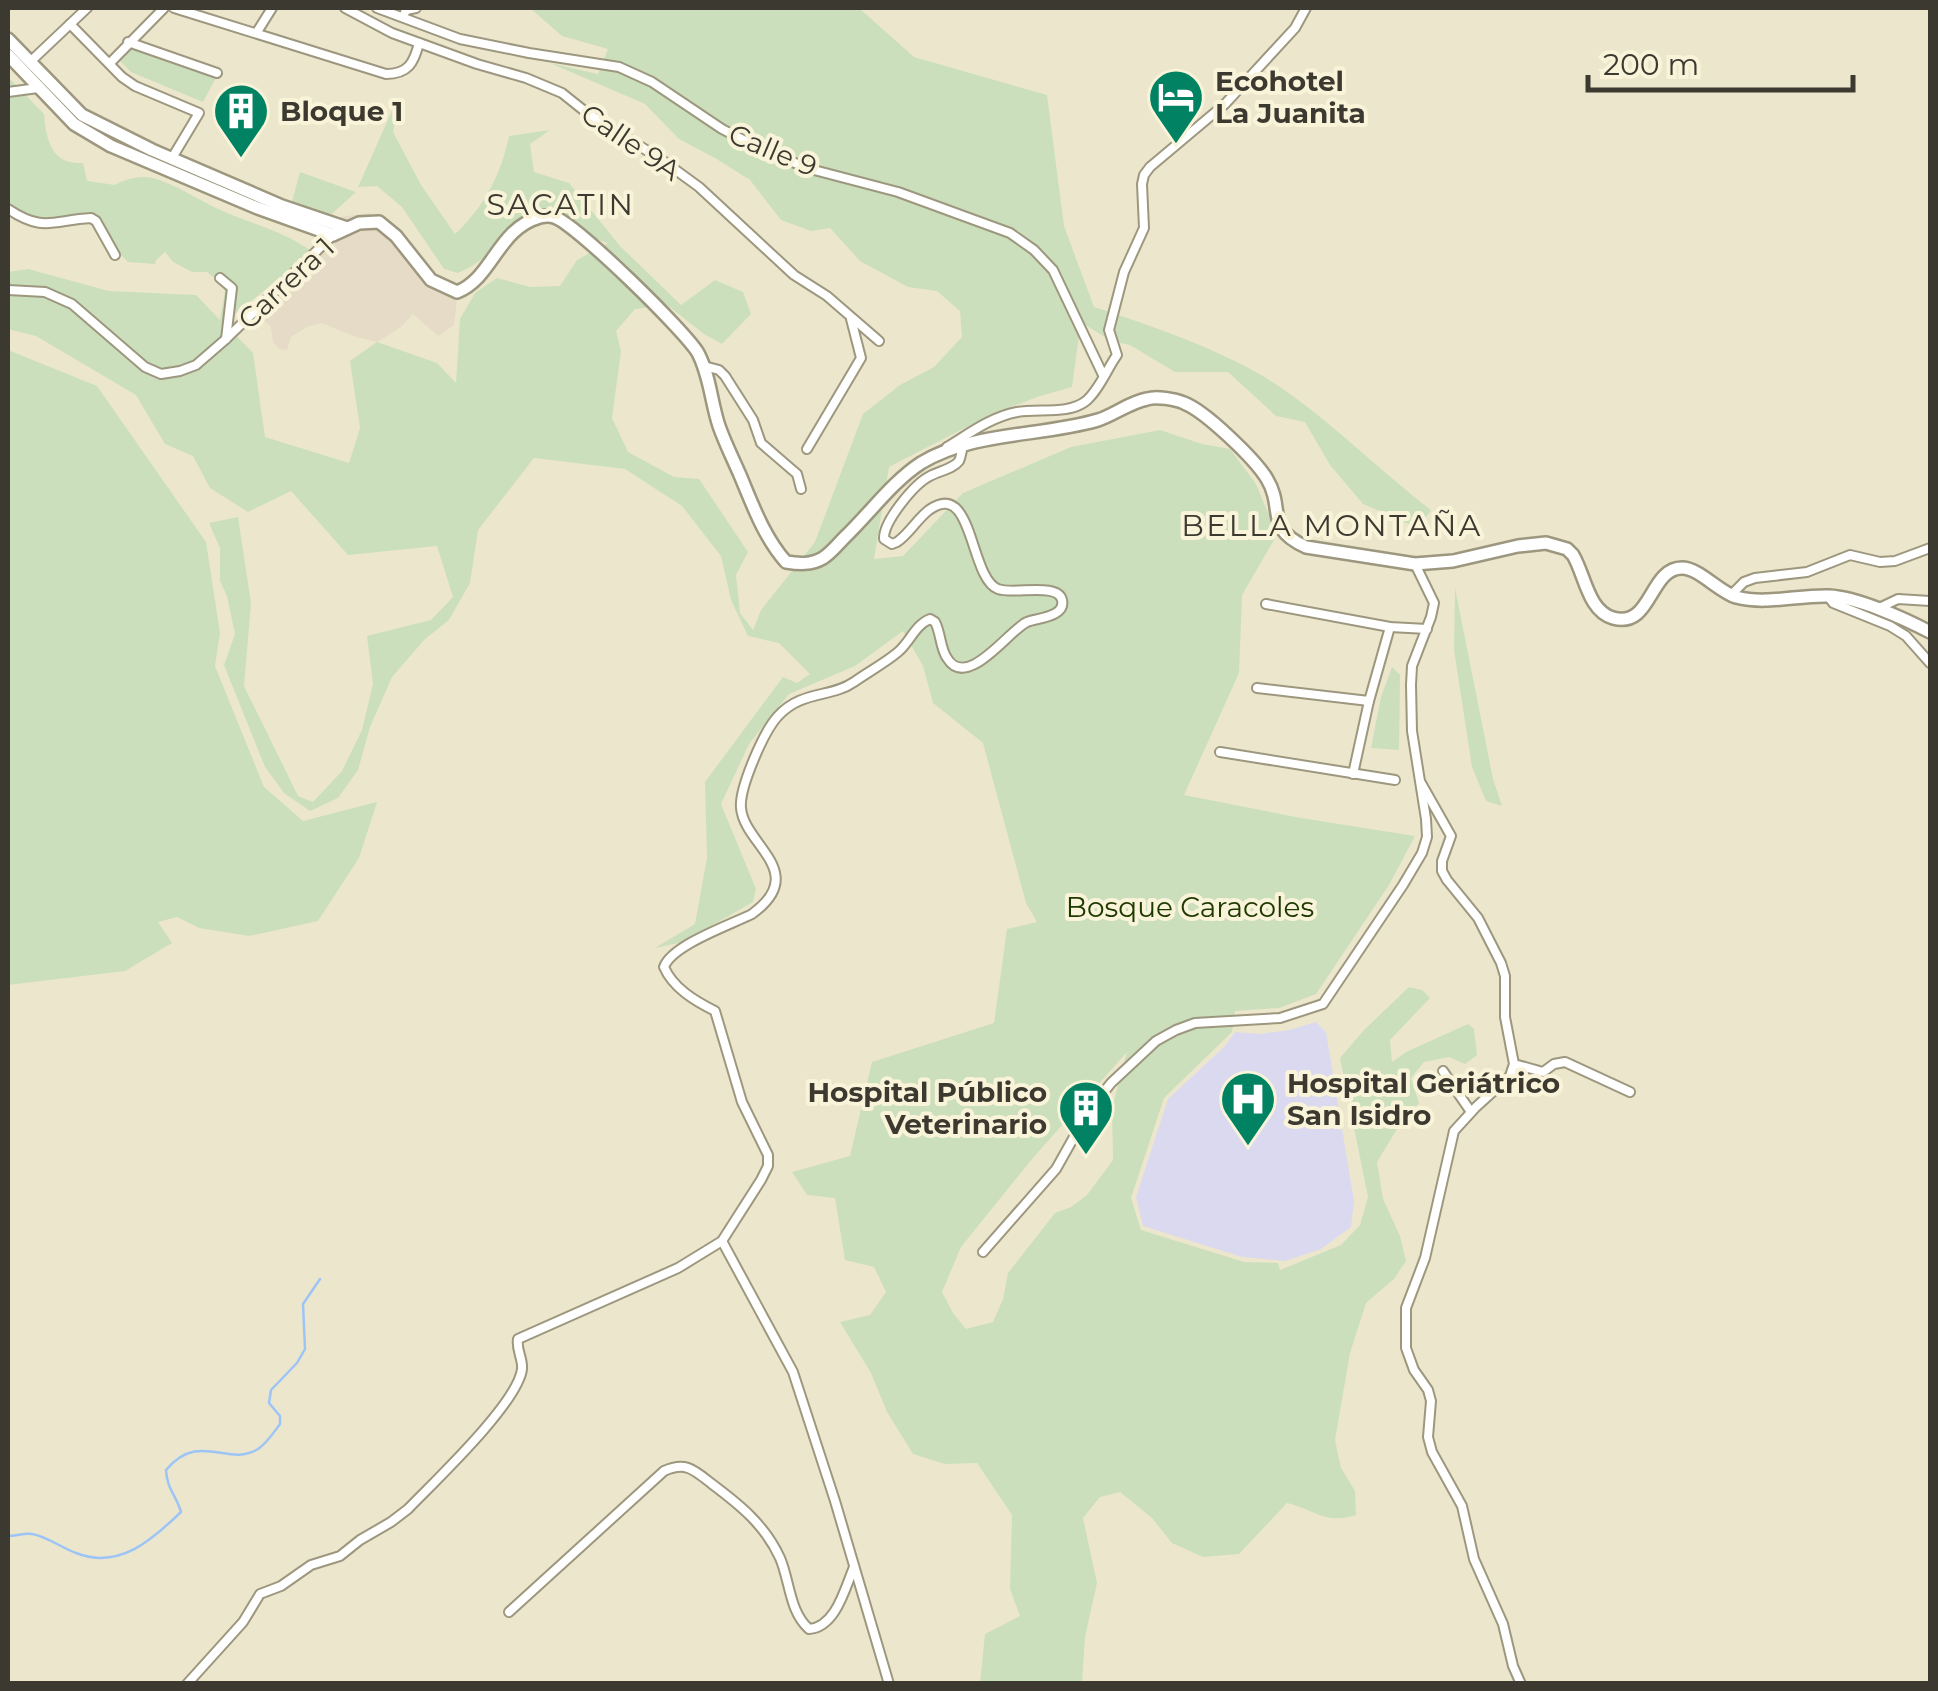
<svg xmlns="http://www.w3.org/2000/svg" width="1938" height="1691" viewBox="0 0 1938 1691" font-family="Montserrat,sans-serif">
<rect width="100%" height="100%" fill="#ece7cc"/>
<!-- industrial -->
<polygon fill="#e6dbc6" points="369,213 381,220 405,256 427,279 458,292 454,325 438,336 413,314 401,327 377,342 356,337 322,323 307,327 291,337 287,350 279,349 273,342 271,327 249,306 341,230 332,218"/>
<!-- medical -->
<polygon fill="#dbd9ef" points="1316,1022 1326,1032 1354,1201 1351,1227 1321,1249 1285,1261 1242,1257 1143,1226 1136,1197 1168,1099 1225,1046 1235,1032 1260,1034 1289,1030"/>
<!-- green -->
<g fill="#cbdfbd" fill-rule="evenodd">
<path d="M530,8H859L914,57L1047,95L1064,226L1094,307C1150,325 1228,352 1277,385C1332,422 1379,470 1431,510L1418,528L1363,504L1330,465L1305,422L1276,416L1228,372H1175L1130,345L1111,341L1081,322L1072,387L1037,397L988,416L889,467L874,559L903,556L963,493L1071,447L1160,430L1202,444L1230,449L1256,484L1277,535L1242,595L1239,673L1184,795L1301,818L1415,836L1389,885L1316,994L1279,1008L1235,1011L1232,1032L1164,1098L1131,1198L1141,1230L1244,1262L1278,1263L1280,1270L1341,1245L1360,1225L1368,1197L1340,1058L1365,1029L1409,987L1422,990L1430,998L1390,1040L1392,1062L1406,1052L1468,1024L1474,1029L1477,1055L1465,1064L1449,1057L1424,1062L1411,1078L1419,1103L1400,1124L1377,1162L1383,1199L1400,1236L1406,1261L1394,1279L1366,1303L1350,1353L1335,1440L1341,1468L1355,1491L1356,1515C1325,1525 1316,1510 1287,1503L1239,1554L1203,1557L1172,1543L1152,1518L1120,1492L1100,1497L1083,1518L1097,1583L1085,1637L1082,1683H980L985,1634L1020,1616L1010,1589L1012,1515L977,1463L945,1464L913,1454L887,1412L871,1373L840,1322L870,1315L886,1292L874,1267L845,1260L835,1198L807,1195L792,1172L850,1156L872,1062L994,1023L1007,929L1037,922L1026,903L983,743L933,703L923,666L903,631L855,666L789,694L749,744L721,804L756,889L753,902L683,942L655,948L695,924L707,858L705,782L783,677L797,683L810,674L779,643L748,636L731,600L721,556L682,506L625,469L534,458L478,530L470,583L449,620L425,639L392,677L370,727L358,770L338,798L310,811L284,793L265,767L224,665L235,634L227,596L220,581V548L209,523L238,517L251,603L244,686L298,796L313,802L342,771L362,730L373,684L367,636L431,620L453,597L437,546L348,555L291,491L248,512L210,488L193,456L165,444L136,395L36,336L8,329V272L28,269L109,291L196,295L220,320L225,291L218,281L207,272H192L173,262L165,252L156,260L155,264L128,262L120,254L98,220L39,221L8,202V77L44,114C46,139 51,165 83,163L87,181L115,185C124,179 142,175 153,178C175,184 197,199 218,209C246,222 288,232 312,252L224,323L253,353L265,437L349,463L360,428L350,361L377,342L437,363L456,383L460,319L475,293L497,278L530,287L560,286L577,260L608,243C587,239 576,216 555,210C528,201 506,235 491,251C481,261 470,268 458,273L444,269L402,207L377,186L358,187L394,106L397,114L393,132L421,185L455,234C484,207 501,175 509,136L550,130L530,144L534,172L569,183L620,246L681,305L715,280L743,292L751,314L722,344L704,334L667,305L635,309L616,331L621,351L612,418L628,452L674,477L699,479L748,552L736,575L740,613L753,630L761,610L815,542L863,414L900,385L934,367L962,337L960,311L937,291L908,287L860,261L830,228L811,231L781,220L750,180L715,158L679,139L645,104L550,63L598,74L608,49L562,36ZM1127,1052L1112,1108L1113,1160L1087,1195L1071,1207L1055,1213L1008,1273L1003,1299L993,1322L966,1329L953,1313L942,1292L961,1247L1032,1159Z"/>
<polygon points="129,45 217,76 203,102 131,72 119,60"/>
<polygon points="300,172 356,192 324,221 290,209"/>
<polygon points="8,350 97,386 206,542 220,633 215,666 264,787 303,821 377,802 359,858 318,921 249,936 199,928 177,917 158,922 172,943 125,971 8,985"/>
<polygon points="1455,588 1493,779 1502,806 1486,801 1472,767 1454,650"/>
<polygon points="1392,667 1400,675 1399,750 1371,748 1381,697"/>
</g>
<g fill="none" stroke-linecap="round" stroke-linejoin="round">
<!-- stream -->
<path stroke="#9dc4f6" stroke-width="2.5" d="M8,1536C15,1536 24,1533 32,1534C46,1536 62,1548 76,1553C119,1570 152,1540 181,1512C176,1495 167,1489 166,1470C200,1430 228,1468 258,1449C267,1443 274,1432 280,1424V1416L269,1403L271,1390L297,1363L305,1349L303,1304L320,1279"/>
<!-- street casing -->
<g stroke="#9c977e" stroke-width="12">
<g id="street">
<path d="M174,8L386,74C408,74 414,63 419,43"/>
<polyline points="345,8 392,33 477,64 526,78 562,93 587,113 662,160 699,187 794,275 827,296 879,341"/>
<polyline points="377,8 460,39 529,53 619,67 652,82 722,129 773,155 814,170 898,192 1010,233 1034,250 1053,270 1103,375"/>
<polyline points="403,17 406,10 416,8"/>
<polyline points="70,24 122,77 135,86 199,113 172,158"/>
<polyline points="257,32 272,8"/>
<polyline points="128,42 217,73"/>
<polyline points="30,62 87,8"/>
<polyline points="110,63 164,8"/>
<polyline points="8,92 38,88"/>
<path d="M8,209C44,233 53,220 91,218L96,221L115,255"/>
<polyline points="220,278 232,288 226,339"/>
<polyline points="8,290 45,292 72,304 145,367 161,374 180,371 196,365 226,339 333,235"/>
<polyline points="704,366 719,370 725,376 753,420 761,443 797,474 801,489"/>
<path d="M947,447C970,433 991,417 1017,412C1039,408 1068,415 1086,401C1099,390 1107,369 1117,355L1109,330L1124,272L1144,228L1142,184L1144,175L1150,167L1225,104L1295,28L1306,8"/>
<polyline points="807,449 861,358 851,319"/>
<polyline points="1731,595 1744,582 1755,578 1807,572 1850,555 1880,562 1895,561 1930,548"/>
<polyline points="1828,596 1833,603 1890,626 1906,636 1930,663"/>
<polyline points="1266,604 1390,627 1427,629"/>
<polyline points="1877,609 1898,599 1930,601"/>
<polyline points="1257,688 1369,701"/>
<polyline points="1220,752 1395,780"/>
<polyline points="1353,774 1369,701 1390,627"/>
<polyline points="1421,783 1451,836 1442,861 1442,871 1447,880 1478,918 1501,963 1505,976 1505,1017 1514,1064 1510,1076 1476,1107 1454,1131 1425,1258 1406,1308 1406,1348 1414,1370 1428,1390 1431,1401 1428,1437 1432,1452 1462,1506 1474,1559 1503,1624 1513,1666 1521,1684"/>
<polyline points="1514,1064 1543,1072 1554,1064 1565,1062 1630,1092"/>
<polyline points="1443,1071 1471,1112"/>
<polyline points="722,1241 793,1372 835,1501 889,1684"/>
<polyline points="983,1252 1056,1169 1088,1112 1111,1083 1156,1041 1176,1030 1195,1023 1280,1018 1323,1004 1403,885 1422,853 1427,837 1426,819 1412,731 1411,685 1412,666 1431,617 1434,603 1415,564"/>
<path d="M509,1612L664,1471C686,1461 694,1470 712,1484C740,1505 765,1525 780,1558C790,1581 789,1611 809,1629C836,1627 845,1588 854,1567"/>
<path d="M187,1684L243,1622L260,1594L281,1586L311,1565L340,1556L360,1540L391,1522L408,1509C434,1482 518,1403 522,1369C523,1358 516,1350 518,1339L678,1268L722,1241L761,1180L768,1166V1155L742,1102L715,1011C695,1001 673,988 664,967C672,945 730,925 752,914C810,872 744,845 741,808C739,788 764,731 778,716C802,690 831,698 854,682C868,672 885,663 898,652C910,642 915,625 930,619L935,622C941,633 940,648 947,658C967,691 1009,630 1027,622C1037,618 1066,617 1062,600C1058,582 1013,595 998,589C969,578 974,478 929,510C917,519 909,534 897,542L892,544L884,539C883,522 914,484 930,476C939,471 953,469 959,461C961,457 962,449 963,445"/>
</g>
</g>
<!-- secondary casing -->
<g stroke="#9c977e" stroke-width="16">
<g id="secondary">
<polyline points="8,39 82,115 152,150 282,206 347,228"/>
<path d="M8,55L74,124L111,146L255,207L333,235L359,223L379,222L396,236L431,280L457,292C493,278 497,229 540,217C544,216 549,215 554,217C575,223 686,332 698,353C710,376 711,402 719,426C725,443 733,459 740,475C753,506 764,537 786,562C799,564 811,565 823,558C831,553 838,544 845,537C870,513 892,482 921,463C974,431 1040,437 1098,420C1114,415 1130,402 1147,399C1156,396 1175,399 1184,403C1205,411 1255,459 1267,479C1285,509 1264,528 1306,547L1415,564L1453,561L1518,546L1546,543L1567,549L1573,555C1585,575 1588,611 1613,618C1652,629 1649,568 1682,568C1699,568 1719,592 1736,597C1767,605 1797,595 1829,596C1857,597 1905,619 1930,632"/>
</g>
</g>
<!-- street -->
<use href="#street" stroke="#fff" stroke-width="8"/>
<!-- secondary -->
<use href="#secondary" stroke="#fff" stroke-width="11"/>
</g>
<!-- icons -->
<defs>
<g id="hotel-pin" transform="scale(2.875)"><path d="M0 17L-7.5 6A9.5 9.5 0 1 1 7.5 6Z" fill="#018263" stroke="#f9f4d9"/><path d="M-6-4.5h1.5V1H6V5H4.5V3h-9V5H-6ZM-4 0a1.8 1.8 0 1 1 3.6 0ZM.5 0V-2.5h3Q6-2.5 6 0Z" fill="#fff"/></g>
<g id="building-pin" transform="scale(2.875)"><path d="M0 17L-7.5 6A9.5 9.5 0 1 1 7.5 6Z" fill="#018263" stroke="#f9f4d9"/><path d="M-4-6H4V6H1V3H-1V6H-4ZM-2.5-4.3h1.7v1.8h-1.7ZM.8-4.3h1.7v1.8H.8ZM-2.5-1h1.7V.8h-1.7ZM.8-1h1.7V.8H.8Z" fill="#fff"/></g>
<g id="hospital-pin" transform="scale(2.875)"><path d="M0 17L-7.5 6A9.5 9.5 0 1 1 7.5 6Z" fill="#018263" stroke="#f9f4d9"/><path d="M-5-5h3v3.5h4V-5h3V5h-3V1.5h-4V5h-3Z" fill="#fff"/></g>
</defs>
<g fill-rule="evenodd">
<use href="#hotel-pin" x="1176" y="97"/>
<use href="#building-pin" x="241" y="111"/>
<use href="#hospital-pin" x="1248" y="1099"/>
<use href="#building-pin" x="1086" y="1108"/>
</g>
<g text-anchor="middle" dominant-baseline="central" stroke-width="8" stroke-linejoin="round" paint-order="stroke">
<!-- poi labels -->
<g font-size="28" font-weight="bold" fill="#3c3a30" stroke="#f9f4d9" text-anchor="start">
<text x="1215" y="81">Ecohotel<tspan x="1215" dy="32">La Juanita</tspan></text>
<text x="280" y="111">Bloque 1</text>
<text x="1287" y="1083">Hospital Geriátrico<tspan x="1287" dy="32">San Isidro</tspan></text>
<text x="1047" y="1092" text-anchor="end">Hospital Público<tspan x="1047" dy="32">Veterinario</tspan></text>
</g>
<!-- street labels -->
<g font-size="28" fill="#3c3a30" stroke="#f9f4d9">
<text transform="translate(631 142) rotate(34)">Calle 9A</text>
<text transform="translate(773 150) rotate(23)">Calle 9</text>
<text transform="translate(286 283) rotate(-43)">Carrera 1</text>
</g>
<!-- park labels -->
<g font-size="28" fill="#1e3900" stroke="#f9f4d9">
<text x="1190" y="907">Bosque Caracoles</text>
</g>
<!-- neighbourhood labels -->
<g font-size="30" letter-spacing="2.5" fill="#3c3a30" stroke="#f9f4d9">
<text x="561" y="204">SACATIN</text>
<text x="1332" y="525">BELLA MONTAÑA</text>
</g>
</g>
<!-- border -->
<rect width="1938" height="1691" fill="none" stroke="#3c3a30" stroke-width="20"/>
<!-- scale -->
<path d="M1588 75v15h265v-15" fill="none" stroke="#3c3a30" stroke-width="5"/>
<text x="1603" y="75" font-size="30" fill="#3c3a30" stroke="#f9f4d9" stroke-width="8" paint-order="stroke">200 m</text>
</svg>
